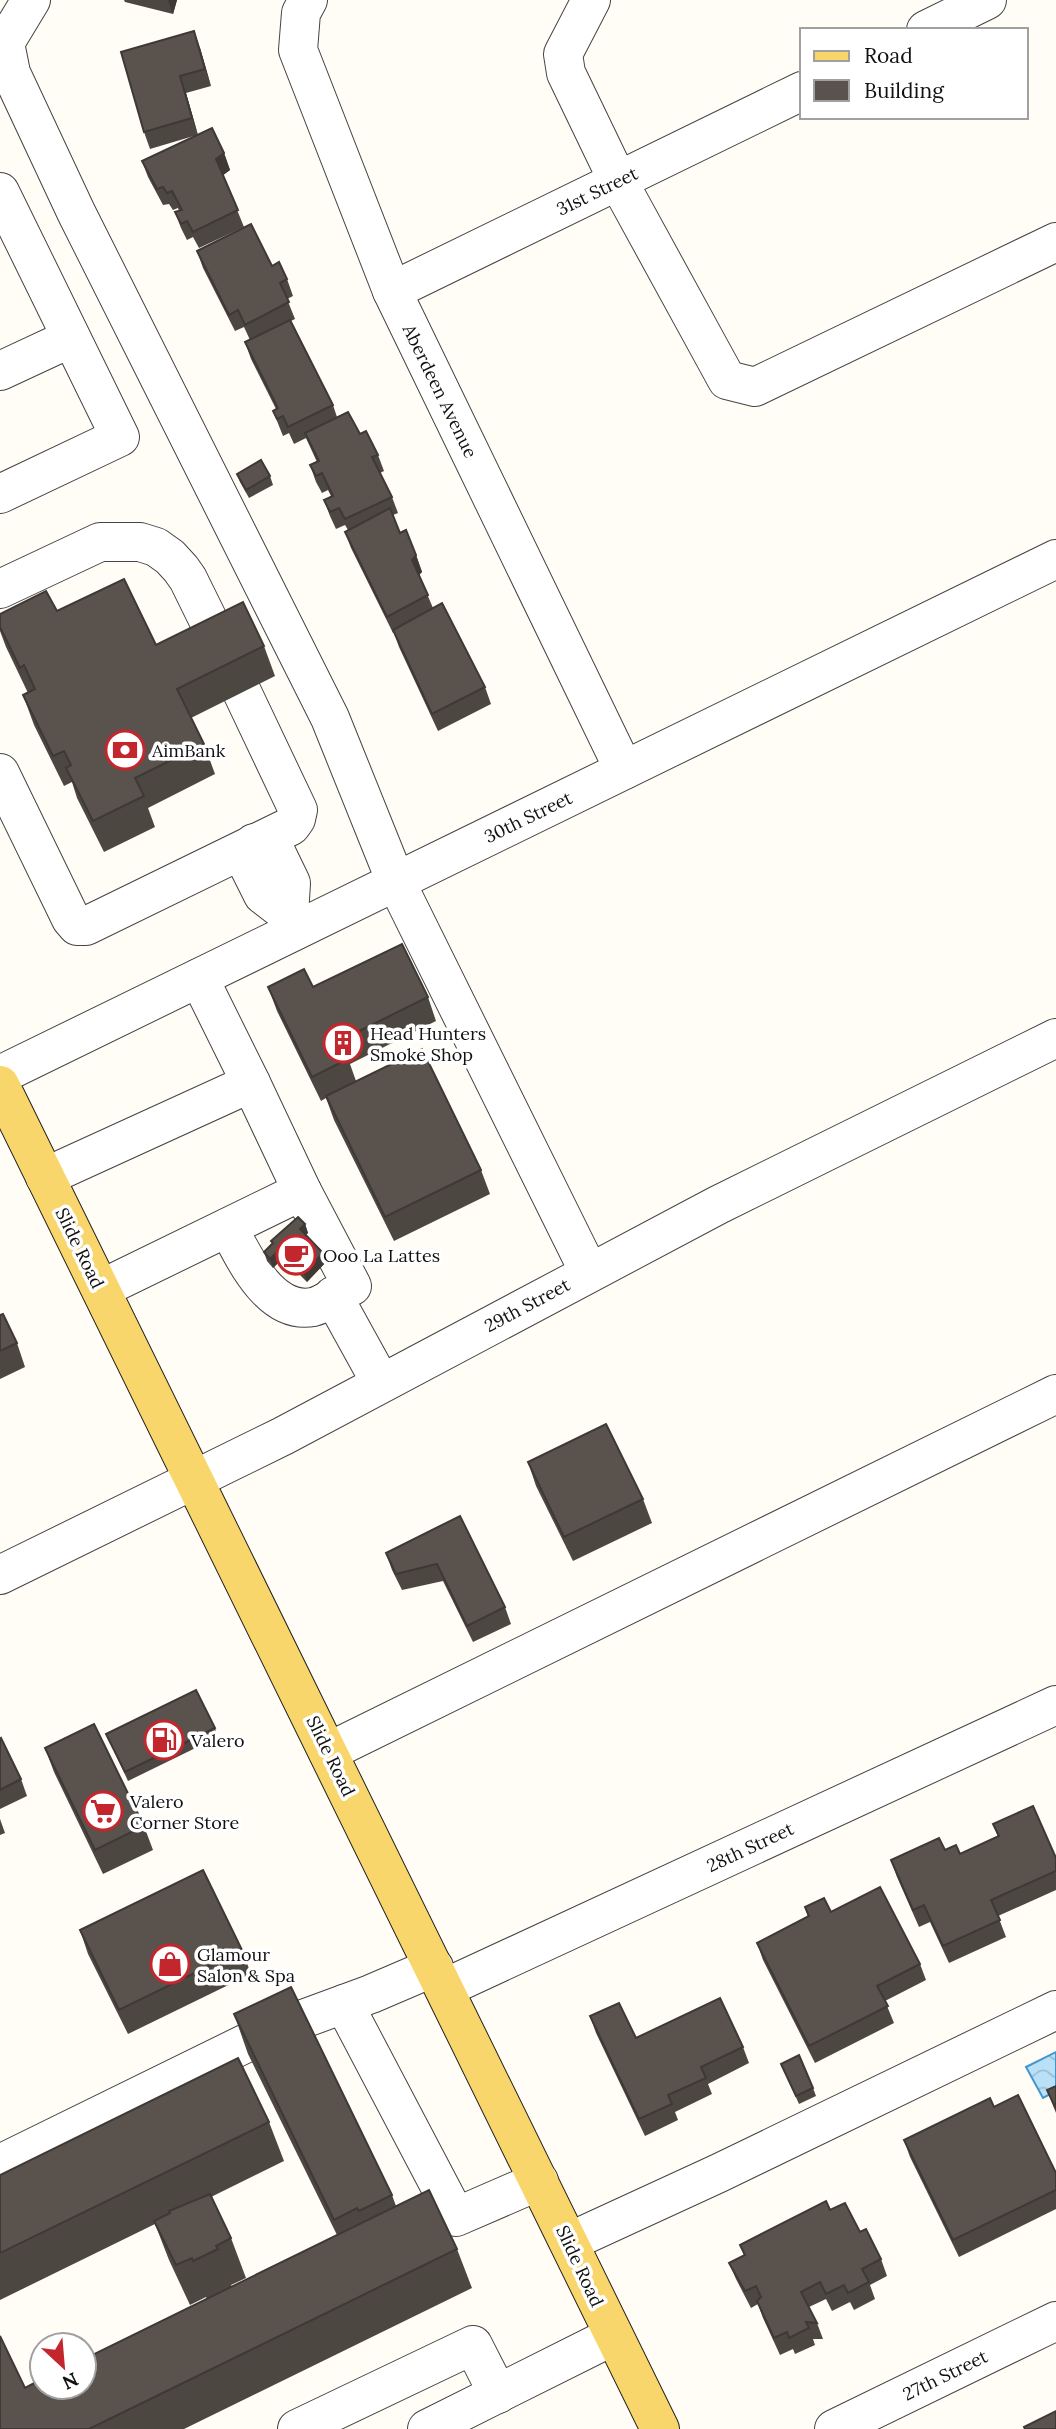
<svg xmlns="http://www.w3.org/2000/svg" width="1056" height="2429" viewBox="0 0 1056 2429" font-family="Lora,serif">
<defs>
<pattern id="water-waves" width="16" height="10" patternUnits="userSpaceOnUse" patternTransform="scale(1.75)"><rect width="16" height="10" fill="#b9e0f7"/><path d="M0 5q4-4 8 0t8 0" fill="none" stroke="#9ebfd3"/></pattern>
</defs>
<rect width="100%" height="100%" fill="#fffdf5"/>
<!-- water -->
<polygon fill="url(#water-waves)" stroke="#3f96cf" stroke-width="2" points="1056,2052 1056,2091 1043,2098 1026,2067"/>
<g fill="none" stroke-linecap="round" stroke-linejoin="round">
<!-- minor casing -->
<g stroke="#444" stroke-width="40">
<g id="minor">
<polyline points="31,0 5,43 11,73 76,212 330,718 396,882 589,1272"/>
<polyline points="308,0 301,13 298,50 392,291 624,770"/>
<polyline points="591,0 563,54 566,73 618,181 727,380 755,387 1056,242"/>
<polyline points="926,30 987,0"/>
<polyline points="0,192 120,437 0,494"/>
<polyline points="392,291 802,91"/>
<polyline points="0,371 71,338"/>
<polyline points="0,589 100,542 140,542 156,547 170,557 181,569 188,579 222,648"/>
<polyline points="0,773 71,919 77,926 86,926 291,826 296,819 298,810 242,692"/>
<polyline points="289,915 291,883 276,852 254,843 248,865 263,895 289,915 296,930"/>
<polyline points="199,978 251,1083"/>
<polyline points="0,1075 1056,559"/>
<polyline points="45,1177 251,1083 302,1191"/>
<path d="M101,1289L302,1191L352,1286C340,1292 326,1304 313,1307C270,1315 244,1258 228,1227"/>
<polyline points="333,1296 381,1383"/>
<polyline points="0,1575 283,1436 718,1205 1056,1038"/>
<polyline points="328,1752 1056,1394"/>
<polyline points="445,1988 1056,1705"/>
<polyline points="344,2004 456,2217 539,2181"/>
<polyline points="0,2164 273,2030 371,1994 434,1967"/>
<polyline points="569,2242 719,2173 1056,2010"/>
<polyline points="297,2429 473,2345 498,2394"/>
<polyline points="427,2429 613,2336"/>
<polyline points="834,2429 1056,2321"/>
</g>
</g>
<!-- major casing -->
<g stroke="#222" stroke-width="40">
<polyline id="major" points="0,1085 660,2429"/>
</g>
<!-- minor -->
<use href="#minor" stroke="#fff" stroke-width="38"/>
<!-- major -->
<use href="#major" stroke="#f9d66b" stroke-width="38"/>
</g>
<!-- wall -->
<g fill="#4d4742">
<polygon points="124,0 177,0 173,14 125,2"/>
<polygon points="200,48 211,86 186,93 198,135 224,153 230,170 223,175 244,227 199,248 193,237 187,240 181,228 175,212 179,211 178,208 173,210 169,204 163,205 148,177 142,161 197,135 150,149 144,132 121,52"/>
<polygon points="197,251 272,266 287,279 293,296 287,299 295,319 291,321 333,405 337,417 360,434 378,455 384,471 380,473 392,497 398,513 393,515 400,533 416,555 422,572 419,575 433,608 485,687 491,704 438,731 399,647 394,633 393,633 351,548 345,532 348,530 345,525 336,529 330,516 324,500 331,496 328,490 322,493 316,482 310,465 317,462 306,438 294,444 289,433 283,436 273,411 276,409 251,359 245,342 250,340 244,327 235,331 203,268"/>
<polygon points="237,474 270,476 273,485 249,498 240,482"/>
<polygon points="57,611 156,645 264,646 275,676 191,718 204,744 215,774 148,808 155,827 104,852 77,798 72,782 64,786 34,725 23,695 28,693 6,647 0,631 0,614"/>
<polygon points="268,987 313,987 428,997 436,1021 350,1064 356,1081 481,1170 490,1194 394,1241 334,1120 326,1098 321,1101 277,1011"/>
<polygon points="305,1224 308,1233 305,1235 326,1262 307,1282 283,1258 273,1268 267,1261 264,1252 272,1244 271,1241"/>
<polygon points="0,1315 17,1343 25,1367 0,1379"/>
<polygon points="528,1462 643,1499 652,1523 573,1561 536,1486"/>
<polygon points="460,1516 505,1607 511,1624 473,1642 443,1581 402,1590 392,1570 386,1553"/>
<polygon points="215,1728 218,1737 128,1781 106,1734"/>
<polygon points="0,1739 21,1779 27,1796 0,1809"/>
<polygon points="45,1748 144,1826 153,1850 103,1874 54,1772"/>
<polygon points="0,1819 5,1833 0,1835"/>
<polygon points="993,1824 1056,1858 1056,1890 998,1916 1006,1937 949,1963 930,1922 919,1927 897,1877 891,1860 945,1850 960,1854 998,1837"/>
<polygon points="805,1907 831,1912 920,1964 926,1980 885,2001 894,2023 815,2063 763,1960 757,1943 808,1917"/>
<polygon points="80,1930 242,1950 251,1974 128,2034 88,1954"/>
<polygon points="234,2014 392,2195 396,2206 457,2249 472,2288 184,2429 0,2429 25,2388 207,2299 206,2297 190,2305 169,2260 155,2224 0,2300 0,2175 269,2122 284,2161 211,2197 231,2238 246,2278 231,2285 232,2287 337,2235 248,2054"/>
<polygon points="590,2016 636,2038 743,2047 749,2063 708,2084 712,2094 675,2112 678,2120 645,2136 596,2033"/>
<polygon points="781,2064 813,2088 816,2096 799,2104"/>
<polygon points="1056,2086 1056,2113 1047,2090"/>
<polygon points="904,2140 1056,2173 1056,2209 959,2257 910,2157"/>
<polygon points="830,2210 860,2232 881,2259 887,2276 870,2285 875,2299 854,2310 850,2302 832,2311 826,2299 809,2307 817,2323 823,2339 813,2339 815,2345 795,2354 793,2349 780,2355 763,2318 758,2304 751,2308 736,2279 729,2263 744,2255 740,2245"/>
</g>
<!-- shaded-wall -->
<g fill="#3f3936">
<polygon points="168,0 177,0 173,14"/>
<polygon points="194,31 200,48 211,86 205,69"/>
<polygon points="180,76 186,93 198,135 192,118"/>
<polygon points="224,153 230,170 222,176 216,159"/>
<polygon points="416,555 422,572 418,576 412,560"/>
<polygon points="305,1224 308,1233 303,1238 300,1229"/>
<polygon points="280,1249 283,1258 273,1268 270,1259"/>
<polygon points="323,1253 326,1262 307,1282 304,1273"/>
</g>
<!-- building -->
<g fill="#5a524d" stroke="#3f3936" stroke-width="2">
<polygon points="194,31 205,69 180,76 192,118 144,132 121,52"/>
<polygon points="212,128 224,153 216,159 238,210 193,232 187,221 181,224 175,212 182,210 172,191 167,193 163,187 157,189 142,161"/>
<polygon points="251,224 272,266 279,262 287,279 280,283 289,302 245,325 238,310 229,315 197,251"/>
<polygon points="290,320 333,405 288,427 283,416 277,419 273,411 278,408 245,342"/>
<polygon points="348,412 360,434 366,431 378,455 372,457 392,497 345,519 339,508 330,512 324,500 333,496 322,473 316,476 310,465 319,461 305,433"/>
<polygon points="261,460 270,476 246,490 237,474"/>
<polygon points="390,508 400,533 406,530 416,555 412,560 428,595 387,617 345,532"/>
<polygon points="124,579 156,645 243,602 264,646 177,689 204,744 135,778 144,796 93,821 66,768 71,765 64,751 53,756 23,695 35,689 24,665 20,668 0,627 0,614 46,591 57,611"/>
<polygon points="442,603 485,687 432,714 393,630"/>
<polygon points="402,944 428,997 339,1041 348,1059 312,1077 268,987 304,969 313,987"/>
<polygon points="422,1049 481,1170 385,1217 326,1096"/>
<polygon points="298,1217 305,1224 300,1229 323,1253 304,1273 280,1249 270,1259 264,1252 273,1243 271,1241"/>
<polygon points="3,1314 17,1343 0,1351 0,1315"/>
<polygon points="606,1424 643,1499 564,1537 528,1462"/>
<polygon points="460,1516 505,1607 467,1626 437,1564 396,1574 386,1553"/>
<polygon points="196,1690 215,1728 125,1772 106,1734"/>
<polygon points="94,1724 144,1826 95,1850 45,1748"/>
<polygon points="1,1738 21,1779 0,1790 0,1739"/>
<polygon points="1033,1806 1056,1858 1056,1871 991,1900 1000,1920 943,1946 924,1905 913,1910 891,1860 939,1838 945,1850 956,1845 960,1854 999,1836 993,1824"/>
<polygon points="203,1870 242,1950 119,2010 80,1930"/>
<polygon points="880,1887 920,1964 877,1986 888,2006 809,2046 757,1943 809,1916 805,1907 824,1898 831,1912"/>
<polygon points="291,1987 392,2195 359,2211 357,2208 334,2220 234,2014"/>
<polygon points="720,1998 743,2047 701,2067 706,2078 668,2095 672,2104 639,2119 590,2016 619,2003 636,2038"/>
<polygon points="799,2055 813,2088 796,2096 781,2064"/>
<polygon points="238,2058 269,2122 0,2253 0,2175"/>
<polygon points="1056,2086 1056,2109 1047,2090"/>
<polygon points="1018,2095 1056,2173 1056,2190 953,2240 904,2140 990,2098 994,2107"/>
<polygon points="429,2190 457,2249 89,2429 0,2429 0,2336 25,2388 42,2379 42,2387 84,2387 84,2359"/>
<polygon points="210,2194 231,2238 216,2246 218,2249 193,2261 192,2258 176,2265 154,2221 170,2213 169,2211"/>
<polygon points="826,2201 830,2210 845,2203 860,2232 866,2229 881,2259 862,2269 869,2282 848,2293 844,2285 826,2294 820,2282 801,2292 817,2323 806,2322 809,2328 789,2338 787,2332 774,2338 757,2301 761,2297 756,2286 745,2291 729,2263 745,2255 740,2245"/>
<polygon points="1056,2411 1056,2429 1025,2429 1024,2427"/>
</g>
<!-- icons -->
<defs>
<g id="bank-ring" transform="scale(2.0125)"><circle r="9.5" fill="#fff" stroke="#c4262e" stroke-width="1.5"/><path d="M-6-4H6V4H-6ZM0-2.3a2.3 2.3 0 1 0 0 4.6a2.3 2.3 0 1 0 0-4.6Z" fill="#c4262e"/></g>
<g id="building-ring" transform="scale(2.0125)"><circle r="9.5" fill="#fff" stroke="#c4262e" stroke-width="1.5"/><path d="M-4-6H4V6H1V3H-1V6H-4ZM-2.5-4.3h1.7v1.8h-1.7ZM.8-4.3h1.7v1.8H.8ZM-2.5-1h1.7V.8h-1.7ZM.8-1h1.7V.8H.8Z" fill="#c4262e"/></g>
<g id="cafe-ring" transform="scale(2.0125)"><circle r="9.5" fill="#fff" stroke="#c4262e" stroke-width="1.5"/><path d="M-5.5-4.5H6V0H3Q3 3.5 0 3.5H-2.5Q-5.5 3.5-5.5 0ZM3-3.2v2h1.7v-2ZM-6 4.5H4V6H-6Z" fill="#c4262e"/></g>
<g id="fuel-ring" transform="scale(2.0125)"><circle r="9.5" fill="#fff" stroke="#c4262e" stroke-width="1.5"/><path d="M-5.5-6h7V0h2V4h1.3V-2.5L3-4.5l.8-.8L6-3V5H2.5V1h-1V6h-7ZM-4.2-4.7v3.2H.2V-4.7Z" fill="#c4262e"/></g>
<g id="supermarket-ring" transform="scale(2.0125)"><circle r="9.5" fill="#fff" stroke="#c4262e" stroke-width="1.5"/><path d="M-6-5.5h2.5l.6 2H6L4.5 2H-2.5L-4.4-4H-6ZM-1.5 3.2a1.3 1.3 0 1 0 .1 0ZM3 3.2a1.3 1.3 0 1 0 .1 0Z" fill="#c4262e"/></g>
<g id="shop-ring" transform="scale(2.0125)"><circle r="9.5" fill="#fff" stroke="#c4262e" stroke-width="1.5"/><path d="M-5-2.5h2.3a2.7 3.5 0 0 1 5.4 0H5L5.5 6h-11ZM-1.5-2.5h3a1.5 2.3 0 0 0-3 0Z" fill="#c4262e"/></g>
</defs>
<g fill-rule="evenodd">
<use href="#bank-ring" x="125" y="750"/>
<use href="#building-ring" x="343" y="1043"/>
<use href="#cafe-ring" x="296" y="1255"/>
<use href="#fuel-ring" x="164" y="1740"/>
<use href="#supermarket-ring" x="103" y="1811"/>
<use href="#shop-ring" x="170" y="1964"/>
</g>
<g text-anchor="middle" dominant-baseline="central" stroke-width="7" stroke-linejoin="round" paint-order="stroke">
<!-- street labels -->
<g font-size="18" fill="#111" stroke="#fff">
<text transform="translate(597 191) rotate(-26)">31st Street</text>
<text transform="translate(440 391) rotate(64)">Aberdeen Avenue</text>
<text transform="translate(528 817) rotate(-26)">30th Street</text>
<text transform="translate(80 1248) rotate(64)">Slide Road</text>
<text transform="translate(527 1305) rotate(-28)">29th Street</text>
<text transform="translate(331 1756) rotate(64)">Slide Road</text>
<text transform="translate(750 1847) rotate(-25)">28th Street</text>
<text transform="translate(580 2266) rotate(65)">Slide Road</text>
<text transform="translate(945 2375) rotate(-26)">27th Street</text>
</g>
<!-- poi labels -->
<g font-size="18" fill="#111" stroke="#fff" text-anchor="start">
<text x="152" y="750">AimBank</text>
<text x="370" y="1033">Head Hunters<tspan x="370" dy="21">Smoke Shop</tspan></text>
<text x="323" y="1255">Ooo La Lattes</text>
<text x="191" y="1740">Valero</text>
<text x="130" y="1801">Valero<tspan x="130" dy="21">Corner Store</tspan></text>
<text x="197" y="1954">Glamour<tspan x="197" dy="21">Salon &amp; Spa</tspan></text>
</g>
</g>
<!-- legend -->
<rect x="800" y="28" width="228" height="91" fill="#ffffff" stroke="#a0a0a0" stroke-width="2"/>
<rect x="814" y="51" width="35" height="10" fill="#f9d66b" stroke="#a0a0a0" stroke-width="2"/>
<text x="864" y="63" font-size="21" fill="#111111">Road</text>
<rect x="814" y="80" width="35" height="21" fill="#5a524d" stroke="#a0a0a0" stroke-width="2"/>
<text x="864" y="98" font-size="21" fill="#111111">Building</text>
<!-- north arrow -->
<g transform="translate(63 2366) rotate(154)"><circle r="33" fill="#ffffff" stroke="#a0a0a0" stroke-width="2"/>
<path d="M0-5L12 26L0 18L-12 26Z" fill="#c4262e"/>
<text y="-10" font-size="19" font-weight="bold" text-anchor="middle" fill="#111111">N</text>
</g>
</svg>
